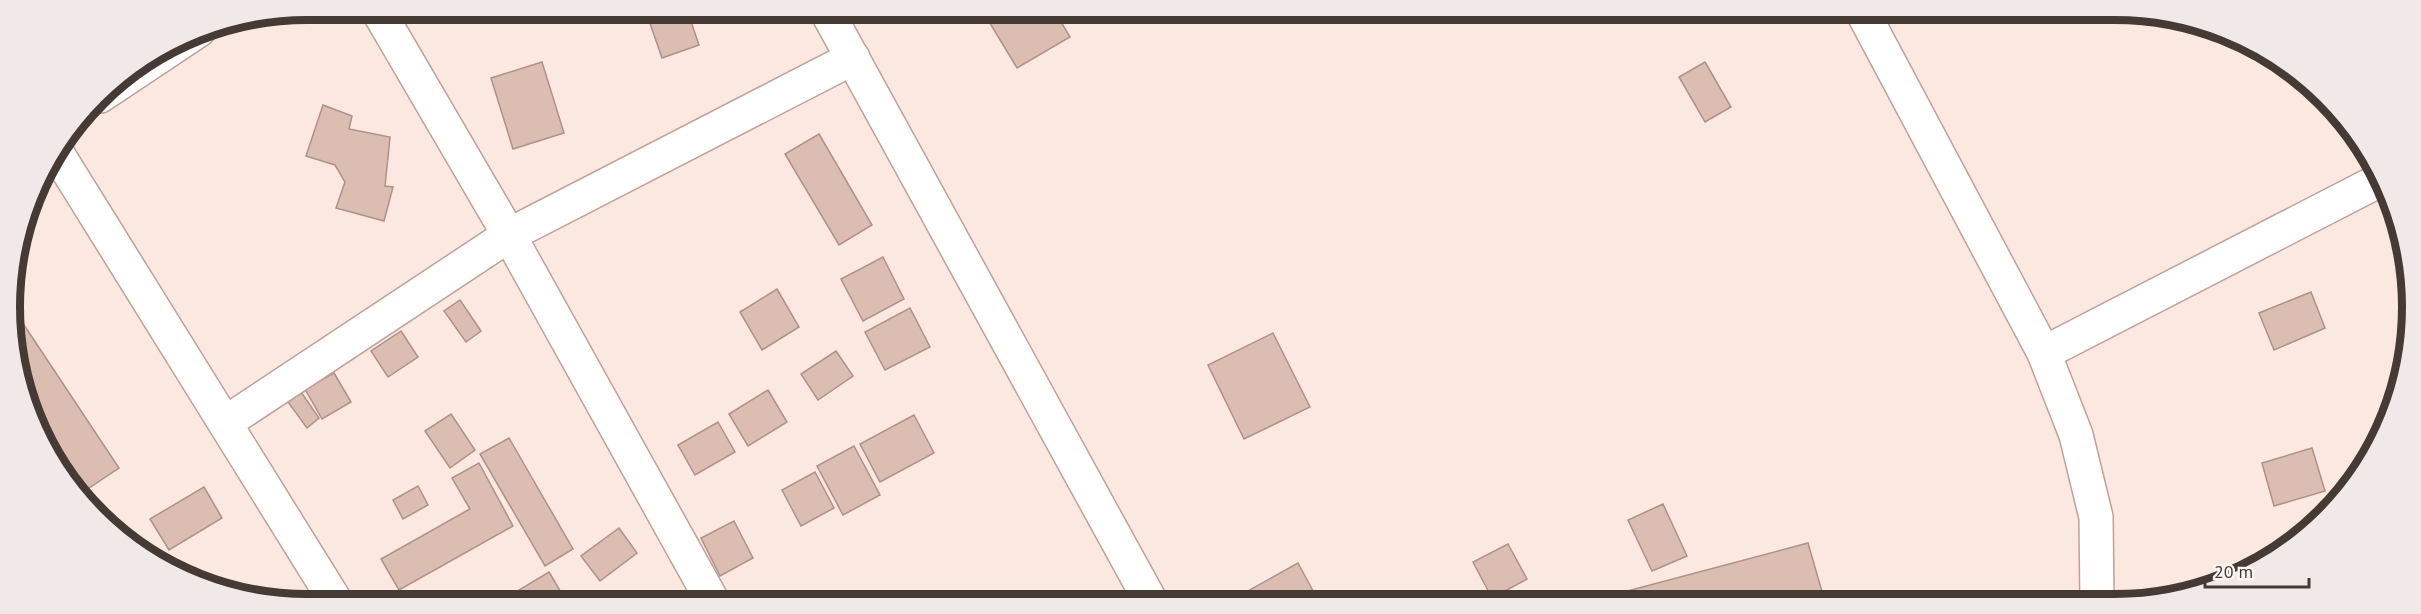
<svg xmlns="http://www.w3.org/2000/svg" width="2421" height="614" viewBox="0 0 2421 614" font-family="'PT Sans',sans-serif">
<rect width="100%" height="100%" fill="#fbe8e1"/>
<!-- building -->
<g fill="#dcbdb2" stroke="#ae9187" stroke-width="1.5">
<polygon points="645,9 687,10 699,45 662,58"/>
<polygon points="982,10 1054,10 1070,37 1017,68"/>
<polygon points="542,62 564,133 513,149 491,78"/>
<polygon points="1705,62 1731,107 1705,122 1679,77"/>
<polygon points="323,105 352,116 349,129 390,137 385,186 393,187 384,221 336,208 345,182 335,165 306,156"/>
<polygon points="819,134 872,225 839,245 785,154"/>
<polygon points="883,257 904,299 863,321 841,279"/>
<polygon points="777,289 799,327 762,350 740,312"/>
<polygon points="2311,292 2325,328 2274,350 2259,313"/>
<polygon points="460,300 481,331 466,342 444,311"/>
<polygon points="910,308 930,347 885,370 865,332"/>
<polygon points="24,325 119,468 86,490 31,408 19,384 14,331"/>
<polygon points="401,331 418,357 388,377 371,351"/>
<polygon points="1273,333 1310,407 1244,439 1208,365"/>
<polygon points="836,351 853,376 818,400 801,374"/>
<polygon points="334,373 351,402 322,419 305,389"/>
<polygon points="768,390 787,422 748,446 729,414"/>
<polygon points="301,392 319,418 307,428 288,402"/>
<polygon points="451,414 475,450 450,468 425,431"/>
<polygon points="914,415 934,453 880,482 860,444"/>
<polygon points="718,422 735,452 695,475 678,445"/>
<polygon points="509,438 573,549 545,566 480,454"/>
<polygon points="854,446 880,495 843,515 817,466"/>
<polygon points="2312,448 2325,491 2274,506 2262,463"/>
<polygon points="479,463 513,526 399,590 381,559 470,509 452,478"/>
<polygon points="815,472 834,508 801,526 782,490"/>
<polygon points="418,486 428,505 403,519 393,500"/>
<polygon points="204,487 222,518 169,550 150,519"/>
<polygon points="1663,504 1687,556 1652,571 1628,520"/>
<polygon points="734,521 753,558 720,576 701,538"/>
<polygon points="619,528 637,553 600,581 581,556"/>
<polygon points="1808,543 1825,602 1586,602"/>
<polygon points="1508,544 1527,579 1492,598 1473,562"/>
<polygon points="1298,563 1319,602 1252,602 1246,592"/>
<polygon points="549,572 565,599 560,602 499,602"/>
</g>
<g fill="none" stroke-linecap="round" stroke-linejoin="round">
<!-- minor casing -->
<g stroke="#bfa197" stroke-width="36">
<g id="minor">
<polyline points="377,9 509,235 713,602"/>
<polyline points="100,96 199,30"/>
<polyline points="57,153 336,602"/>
<polyline points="2044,353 2378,181"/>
<polyline points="225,423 509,235 853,58"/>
</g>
</g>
<!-- tertiary casing -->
<g stroke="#bfa197" stroke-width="36">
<g id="tertiary">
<polyline points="826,10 1151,602"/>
<polyline points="1862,11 2044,353 2076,435 2096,517 2097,602"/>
</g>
</g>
<!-- minor -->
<use href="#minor" stroke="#fff" stroke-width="33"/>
<!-- tertiary -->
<use href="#tertiary" stroke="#fff" stroke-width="33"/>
</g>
<!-- crop -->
<path d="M0 0H2421V614H0ZM307 20H2115A287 287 0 0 1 2402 307V307A287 287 0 0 1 2115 594H307A287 287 0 0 1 20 307V307A287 287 0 0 1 307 20Z" fill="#f0e9e7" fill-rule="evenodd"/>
<path fill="none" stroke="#463a35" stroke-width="8" d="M307 20H2115A287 287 0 0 1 2402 307V307A287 287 0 0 1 2115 594H307A287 287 0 0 1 20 307V307A287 287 0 0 1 307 20Z"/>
<!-- scale -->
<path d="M2205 578v9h104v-9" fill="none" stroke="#463a35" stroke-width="3"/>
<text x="2214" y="578" font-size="18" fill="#463a35" stroke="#fff8f6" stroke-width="4.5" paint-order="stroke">20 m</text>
</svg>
